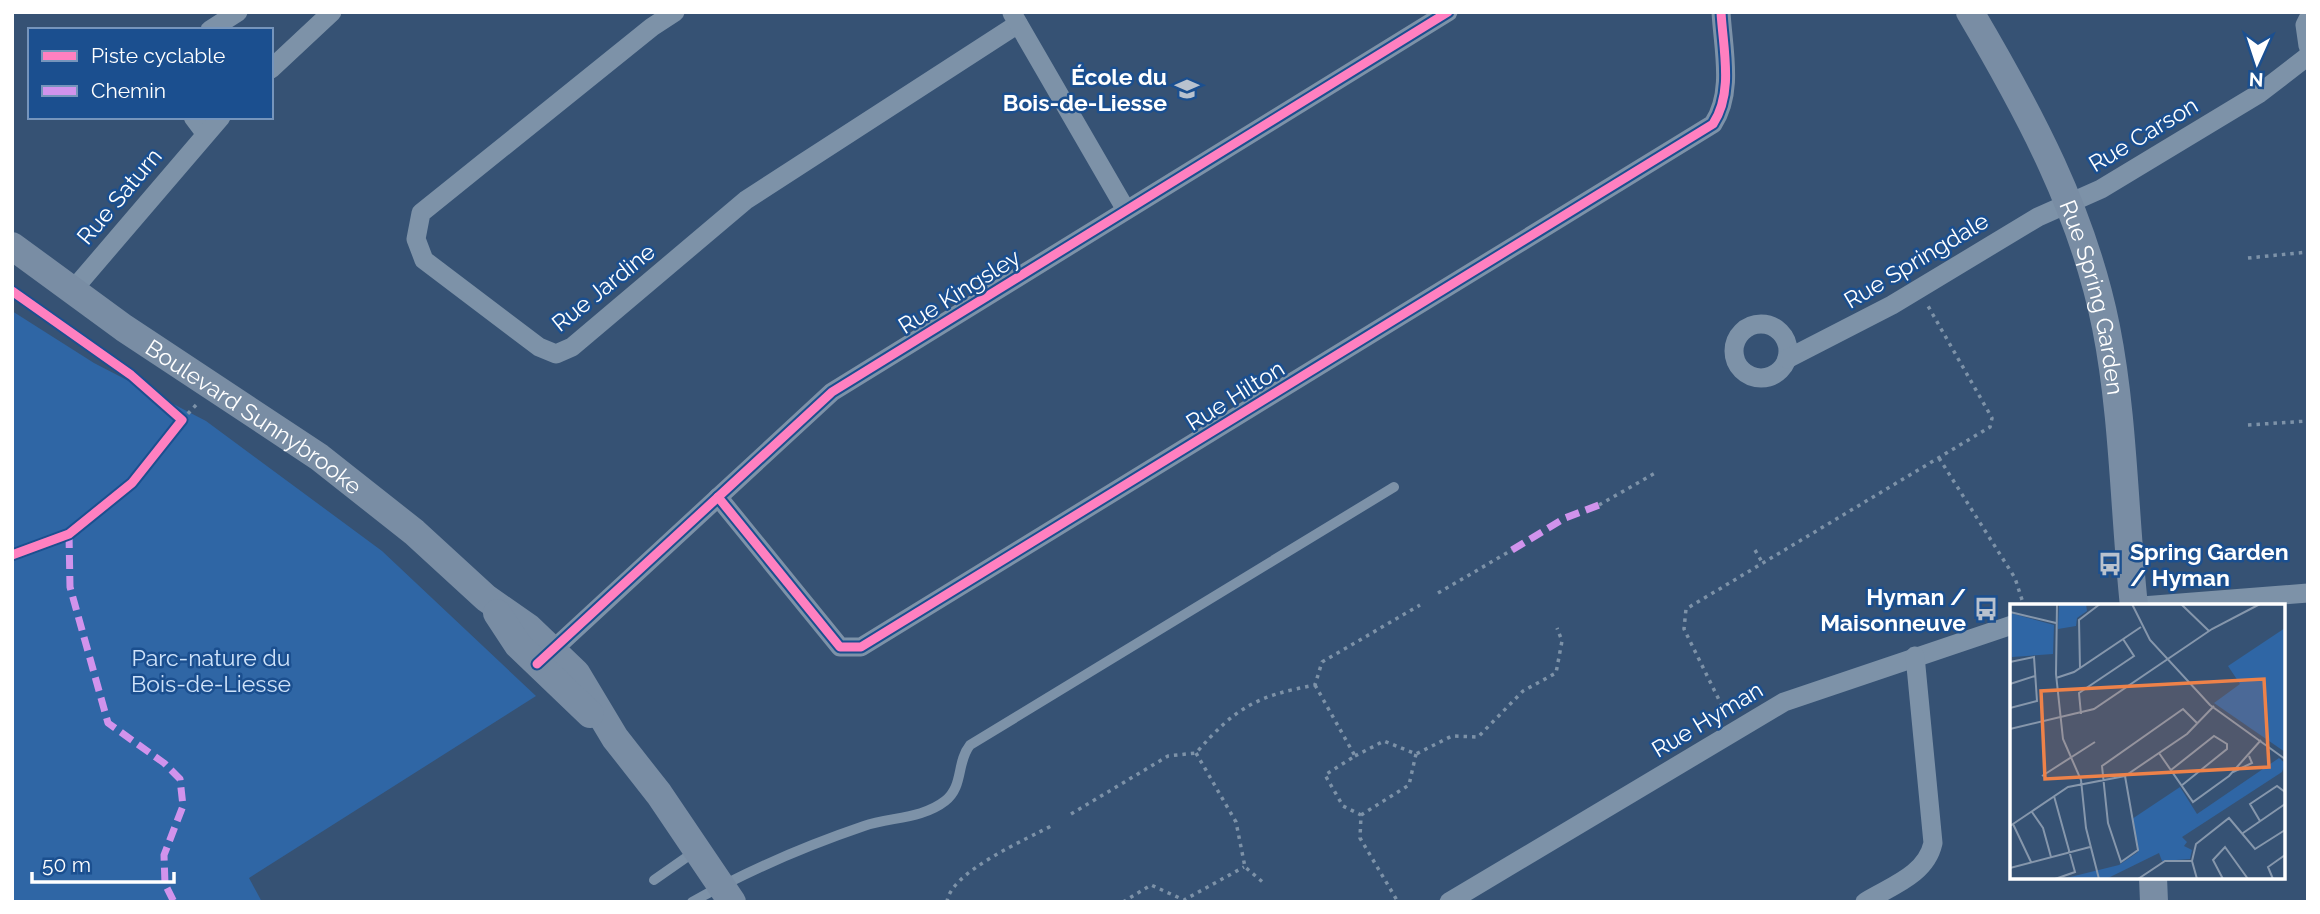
<svg xmlns="http://www.w3.org/2000/svg" width="2320" height="914" viewBox="0 0 2320 914" font-family="Raleway,sans-serif">
<rect width="100%" height="100%" fill="#365274"/>
<!-- green -->
<polygon fill="#2f66a5" points="12,311 94,363 206,421 382,551 536,696 249,878 262,902 12,902"/>
<g fill="none" stroke-linecap="round" stroke-linejoin="round">
<!-- path -->
<g stroke="#7d92a8" stroke-width="3.5" stroke-dasharray="3.5 5" stroke-linecap="butt">
<polyline points="2248,258 2308,252"/>
<polyline points="182,420 197,404"/>
<polyline points="2248,425 2308,421"/>
<polyline points="1939,458 2015,578 2024,606"/>
<polyline points="2306,463 2308,463"/>
<polyline points="1599,505 1657,472"/>
<polyline points="1755,550 1762,562"/>
<polyline points="1438,593 1512,550"/>
<polyline points="1315,685 1355,756 1325,775 1343,806 1361,815 1360,838 1398,902"/>
<polyline points="1726,714 1684,629 1686,609 1990,427 1992,418 1928,306"/>
<polyline points="1196,753 1236,822 1245,867 1265,884"/>
<polyline points="1355,756 1384,741 1416,754 1452,736 1478,737 1523,691 1556,673 1562,641 1557,628"/>
<path d="M1071,814L1168,756L1196,753C1235,708 1256,696 1315,685L1322,662L1420,605"/>
<polyline points="1361,815 1409,785 1416,754"/>
<path d="M947,902C950,872 1027,839 1053,825"/>
<polyline points="1123,902 1151,885 1184,900 1244,867"/>
</g>
<!-- lane -->
<g stroke="#7d92a8" stroke-width="10">
<polyline points="654,880 694,852"/>
<path d="M692,902C747,871 805,846 864,826C890,817 922,819 945,801C964,786 956,763 970,745L1394,487"/>
</g>
<!-- street -->
<g stroke="#7d92a8" stroke-width="19">
<polyline points="675,12 652,27 421,213 416,239 424,260 539,347 556,354 572,347 746,200 1018,24"/>
<polyline points="1012,13 1126,210"/>
<polyline points="2308,19 2305,25 2308,46"/>
<polyline points="210,30 238,12"/>
<polyline points="271,69 332,12"/>
<polyline points="193,117 205,133"/>
<polyline points="72,291 221,117"/>
<circle cx="1761" cy="351" r="27"/>
<polyline points="1787,359 1892,305 2038,217 2101,189 2260,93 2308,56"/>
<path d="M718,497L840,647H861L1713,124C1734,92 1723,49 1721,12"/>
<polyline points="2142,606 2308,593"/>
<polyline points="543,659 832,392 1448,12"/>
<polyline points="1449,902 1784,702 2012,625"/>
<path d="M1865,902C1891,886 1926,875 1933,843L1915,656"/>
</g>
<!-- secondary -->
<g stroke="#798da4" stroke-width="28">
<path id="s1" d="M1970,12C2029,112 2083,212 2106,327C2124,418 2124,513 2134,606"/>
<path id="s2" d="M12,246L124,328L319,457L414,532L486,598L529,628L576,673L615,738L659,794L732,902"/>
<polyline points="497,613 518,645 590,714"/>
<polyline points="2153,877 2154,902"/>
</g>
<!-- quiet -->
<g stroke="#d193ec" stroke-width="7" stroke-dasharray="14 7" stroke-linecap="butt">
<polyline points="69,534 70,587 108,723 164,763 180,779 183,806 164,855 165,884 174,902"/>
<polyline points="1512,550 1565,518 1599,505"/>
</g>
<!-- cycleway casing -->
<g stroke="#1b4f8f" stroke-width="13">
<g id="cycleway">
<polyline points="12,291 131,375 182,420 132,483 69,534 12,555"/>
<path d="M718,497L840,647H861L1713,124C1734,92 1723,49 1721,12"/>
<polyline points="537,664 832,392 1448,12"/>
</g>
</g>
<!-- cycleway -->
<use href="#cycleway" stroke="#ff80c0" stroke-width="9"/>
</g>
<!-- icons -->
<defs>
<g id="school-bare" transform="scale(1.89)"><path d="M0-5L7-2L0 1L-7-2ZM-4 1L0 2.5L4 1V4Q0 6-4 4Z" fill="#b9c2ce" stroke="#1b4f8f" stroke-width="2.5" paint-order="stroke"/></g>
<g id="bus-bare" transform="scale(1.89)"><path d="M-5-6H5V4H4V6H2V4H-2V6H-4V4H-5ZM-3.5-4V0h7V-4ZM-3.5 1.2v1.5H-2V1.2ZM2 1.2v1.5H3.5V1.2Z" fill="#b9c2ce" stroke="#1b4f8f" stroke-width="2.5" paint-order="stroke"/></g>
</defs>
<g fill-rule="evenodd">
<use href="#school-bare" x="1187" y="89"/>
<use href="#bus-bare" x="2110" y="564"/>
<use href="#bus-bare" x="1986" y="609"/>
</g>
<g text-anchor="middle" dominant-baseline="central" stroke-width="5" stroke-linejoin="round" paint-order="stroke">
<!-- poi labels -->
<g font-size="23" font-weight="bold" fill="#fff" stroke="#1b4f8f" text-anchor="end">
<text x="1167" y="76">École du<tspan x="1167" dy="26">Bois-de-Liesse</tspan></text>
<text x="2130" y="551" text-anchor="start">Spring Garden<tspan x="2130" dy="26">/ Hyman</tspan></text>
<text x="1966" y="596">Hyman /<tspan x="1966" dy="26">Maisonneuve</tspan></text>
</g>
<!-- street labels -->
<g font-size="23" fill="#fff" stroke="#1b4f8f">
<text transform="translate(2143 134) rotate(-31)">Rue Carson</text>
<text transform="translate(119 196) rotate(-50)">Rue Saturn</text>
<text transform="translate(1916 260) rotate(-31)">Rue Springdale</text>
<text transform="translate(603 287) rotate(-39)">Rue Jardine</text>
<text transform="translate(959 291) rotate(-32)">Rue Kingsley</text>
<text stroke="none"><textPath href="#s1" startOffset="313">Rue Spring Garden</textPath></text>
<text transform="translate(1235 395) rotate(-32)">Rue Hilton</text>
<text stroke="none"><textPath href="#s2" startOffset="296">Boulevard Sunnybrooke</textPath></text>
<text transform="translate(1707 719) rotate(-31)">Rue Hyman</text>
</g>
<!-- park labels -->
<g font-size="23" fill="#cfe3fa" stroke="#1b4f8f">
<text x="211" y="657">Parc-nature du<tspan x="211" dy="26">Bois-de-Liesse</tspan></text>
</g>
</g>
<!-- overview -->
<g transform="translate(2010 604)">
<rect width="275" height="275" fill="#365274"/>
<path d="M49,0H76L77,7L67,14L66,22L48,25ZM0,9L44,21L43,50L2,53ZM275,24V148L204,99L230,80L218,62ZM269,154L275,159L272,168L172,233L177,238L174,242L182,246L180,255L152,257L149,249L96,275H52L109,261L128,248L122,215L170,183L187,210Z" fill="#2f66a5"/>
<path fill="none" stroke="#8697ac" stroke-width="2" d="M47,0L46,70L53,135L71,176L76,224L89,275M122,0L140,36L200,101L275,155M171,0L199,27M0,8L46,19M0,58L24,53L27,97L0,104M70,64L69,16L90,0M46,74L64,68L131,23M0,80L25,72M71,110L69,89L124,52L113,35M0,125L84,105L202,25L250,0M149,149L183,198L219,172L251,136M161,166L204,132L217,140V145L171,182M223,168L242,159L239,152M32,172L85,138M115,172L128,246L111,258L98,219L92,162L173,105L187,119M44,192L65,268L45,275M22,208L33,224L41,253M250,217L240,200L267,182L275,188M3,220L21,258M0,222L58,183L115,172L177,130L204,102M233,229L275,200M0,264L80,243M128,275L155,257H182M187,275L182,257L186,240L219,214L245,245L275,226M213,275L203,256L215,243L238,275M263,275L258,263L275,251"/>
<path fill="#ee8249" fill-opacity="0.15" stroke="#ee8249" stroke-width="3.5" d="M254,75L259,163L35,175L31,87Z"/>
<rect width="275" height="275" fill="none" stroke="#fff" stroke-width="3.5"/>
</g>
<!-- border -->
<rect width="2320" height="914" fill="none" stroke="#ffffff" stroke-width="28"/>
<!-- legend -->
<rect x="28" y="28" width="245" height="91" fill="#1b4f8f" stroke="#7695bc" stroke-width="2"/>
<rect x="42" y="51" width="35" height="10" fill="#ff80c0" stroke="#7695bc" stroke-width="2"/>
<text x="91" y="63" font-size="21" fill="#ffffff">Piste cyclable</text>
<rect x="42" y="86" width="35" height="10" fill="#d193ec" stroke="#7695bc" stroke-width="2"/>
<text x="91" y="98" font-size="21" fill="#ffffff">Chemin</text>
<!-- north arrow -->
<g transform="translate(2257 63) rotate(183)" stroke="#1b4f8f" stroke-width="5" paint-order="stroke">
<path d="M0-5L12 26L0 18L-12 26Z" fill="#ffffff"/>
<text y="-10" font-size="19" font-weight="bold" text-anchor="middle" fill="#ffffff">N</text>
</g>
<!-- scale -->
<path d="M32 872v10h142v-10" fill="none" stroke="#ffffff" stroke-width="3.5"/>
<text x="42" y="872" font-size="21" fill="#ffffff" stroke="#1b4f8f" stroke-width="5" paint-order="stroke">50 m</text>
</svg>
